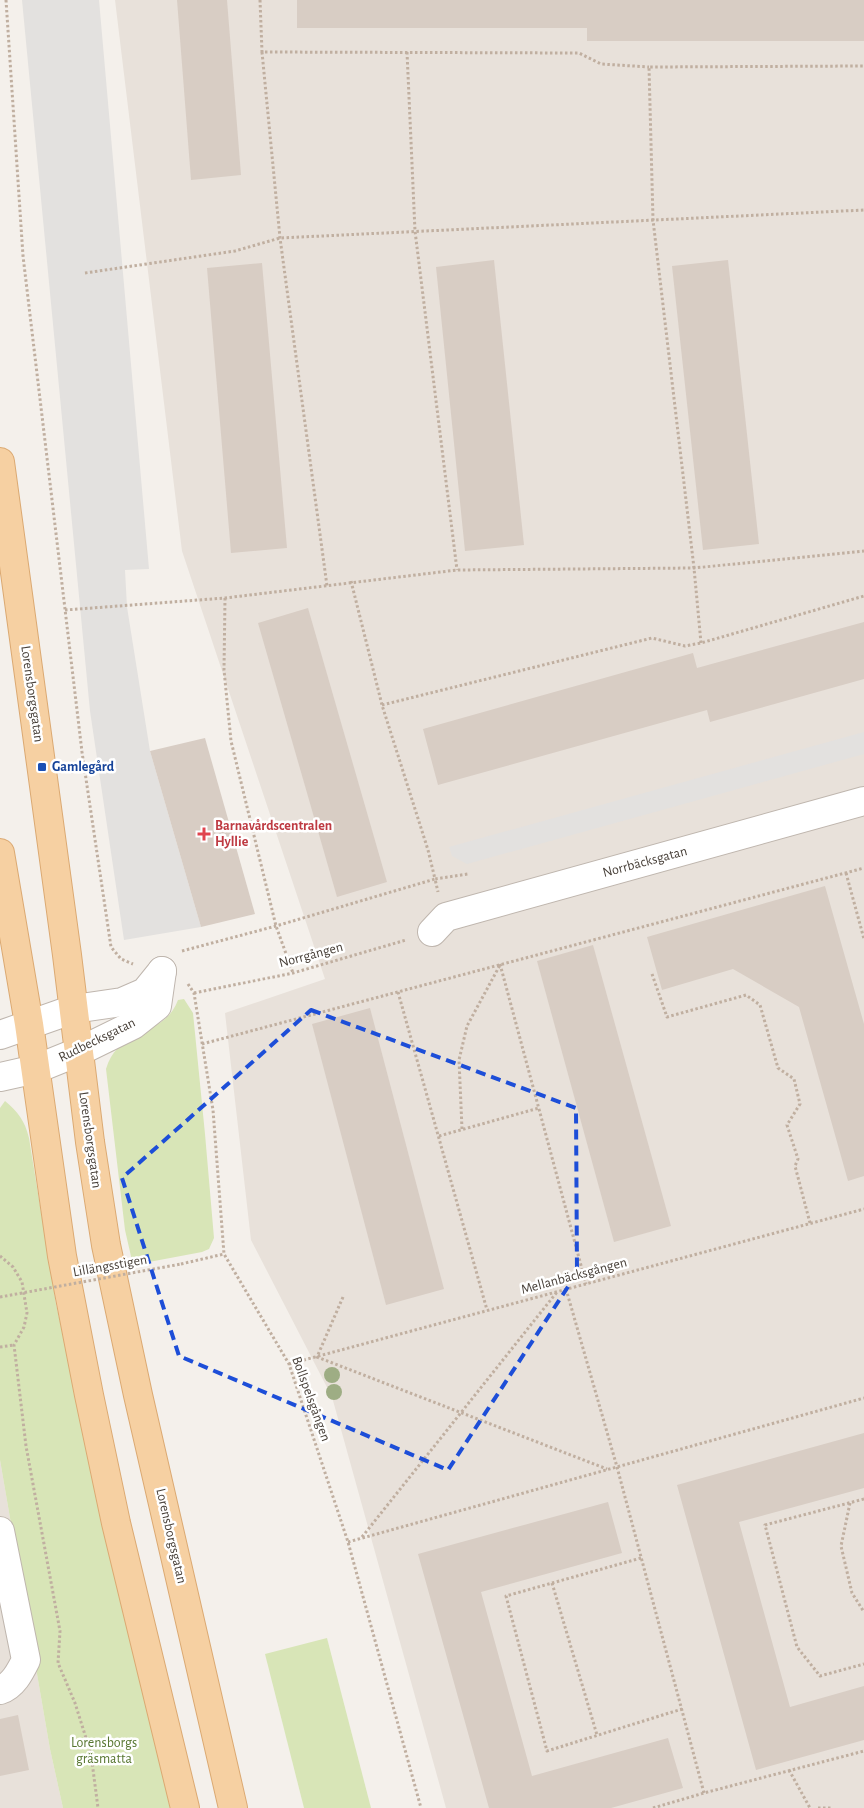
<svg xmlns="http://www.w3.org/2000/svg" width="864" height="1808" viewBox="0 0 864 1808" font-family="'Alegreya Sans',sans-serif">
<rect width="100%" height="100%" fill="#f4f0eb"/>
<!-- residential -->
<g fill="#e8e1da">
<polygon points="115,0 864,0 864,1808 446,1808 332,1397 251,1240 225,1013 325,979 182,551"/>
<polygon points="0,1460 50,1749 63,1808 0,1808"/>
</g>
<!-- green -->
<g fill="#d8e5b7">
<path d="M184,999L193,1013L205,1134L214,1238L209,1249L202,1252L133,1265L125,1230L106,1069C119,1026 164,1038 178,1000Z"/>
<path d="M5,1101C18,1112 25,1121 29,1138L56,1304L170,1808H63L50,1749L0,1460V1108Z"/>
<polygon points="327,1638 371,1808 304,1808 265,1654"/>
</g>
<!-- parking -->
<g fill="#e3e1df">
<polygon points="22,0 99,0 149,569 125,570 127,607 150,751 201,927 124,940 90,711"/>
<polygon points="864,732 864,754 467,864 452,856 449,847"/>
</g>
<!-- building -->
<g fill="#d8cdc4">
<polygon points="177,0 227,0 241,175 191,180"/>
<polygon points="297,0 864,0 864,41 587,41 587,28 297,28"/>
<polygon points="494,260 524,545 465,551 436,267"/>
<polygon points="728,260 759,544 703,550 672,266"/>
<polygon points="262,263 287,548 231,553 207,268"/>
<polygon points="308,608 387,882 337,897 258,623"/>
<polygon points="864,622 864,679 710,722 707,710 438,785 423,729 693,653 697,668"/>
<polygon points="205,738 255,914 201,927 150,751"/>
<polygon points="825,886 864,1024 864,1176 848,1181 799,1007 733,969 662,990 647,937"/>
<polygon points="593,945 671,1226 614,1242 537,961"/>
<polygon points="370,1008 444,1289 386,1305 312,1024"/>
<polygon points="864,1433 864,1488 739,1522 790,1707 864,1686 864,1740 756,1770 677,1485"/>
<polygon points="608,1502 622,1553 481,1592 532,1776 668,1738 683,1788 611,1808 489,1808 418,1554"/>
<polygon points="18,1715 29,1770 0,1776 0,1719"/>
</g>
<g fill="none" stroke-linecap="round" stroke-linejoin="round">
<!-- minor casing -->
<g stroke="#bfb6ae" stroke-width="30">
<g id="minor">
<polyline points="432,932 446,917 864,801"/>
<polyline points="0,1035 74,1009 122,1002 145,992 162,971"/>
<polyline points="0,1077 36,1069 78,1052 133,1025 157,1006 162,971"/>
<path d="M0,1531L26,1660C20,1672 13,1686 0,1690"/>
</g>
</g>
<!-- major casing -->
<g stroke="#dba972" stroke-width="30">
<g id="major">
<polyline points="0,462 67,955 90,1142 106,1245 138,1395 233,1808"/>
<polyline points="0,853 29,1024 62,1256 89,1395 116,1523 185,1808"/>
</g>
</g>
<!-- path -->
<g stroke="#c0afa0" stroke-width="3" stroke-dasharray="2.5 2.5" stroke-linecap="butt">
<polyline points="6,0 23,256 82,752 111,947 121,959 133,964"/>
<polyline points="260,0 262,52 579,53 601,64 649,67"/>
<polyline points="262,52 280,238 327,586"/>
<polyline points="407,52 415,231 457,570"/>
<polyline points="85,273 235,251 280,238 864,210"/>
<polyline points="351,581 382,705 428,850 435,879 468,874"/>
<polyline points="225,598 224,670 231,741 276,926 293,973"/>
<polyline points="65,610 225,598 457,570 694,568 864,551"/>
<polyline points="701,643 694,568 653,220 649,67 864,66"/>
<polyline points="382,705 652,638 685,646 701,643 864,596"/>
<polyline points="71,772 85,770"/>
<polyline points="846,873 864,939"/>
<polyline points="182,951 276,926 435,879 438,892"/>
<polyline points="500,964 586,1284"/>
<polyline points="652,974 667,1017 746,995 760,1005 778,1068 794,1079 800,1104 787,1125 798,1159 795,1166 810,1223"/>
<polyline points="188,984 194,993 213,1110 224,1254 289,1364 348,1542 421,1808"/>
<polyline points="398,992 487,1310"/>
<polyline points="194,993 293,973 406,940"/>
<polyline points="202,1044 864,868"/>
<polyline points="462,1129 459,1060 467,1026 500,965"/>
<polyline points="439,1136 539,1108"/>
<polyline points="0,1256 13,1267 22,1282 27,1313 24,1327 14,1345 26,1446 60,1631 58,1663 75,1703 91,1754 98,1808"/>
<polyline points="181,1264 224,1254"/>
<polyline points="566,1289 617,1467 704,1793"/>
<polyline points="343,1297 317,1357 607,1469"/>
<polyline points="0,1347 14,1345"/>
<polyline points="289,1364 864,1209"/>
<polyline points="864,1499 765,1525 797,1647 820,1676 864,1664"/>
<polyline points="850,1503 841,1546 852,1593 864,1612"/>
<polyline points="362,1537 557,1292"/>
<polyline points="348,1542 864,1398"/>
<polyline points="641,1558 506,1596 547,1751 682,1709"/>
<polyline points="552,1583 597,1735"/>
<polyline points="789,1770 810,1808"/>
<polyline points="653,1808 704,1793 864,1751"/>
<polyline points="818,1808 832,1808"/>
</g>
<!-- minor -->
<use href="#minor" stroke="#fff" stroke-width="28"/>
<!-- major -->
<use href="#major" stroke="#f6d0a2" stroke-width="28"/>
<!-- path-bridge -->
<polyline stroke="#c0afa0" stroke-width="3" stroke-dasharray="2.5 2.5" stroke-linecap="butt" points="0,1297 181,1264"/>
</g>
<!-- trees -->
<g fill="#9ead84">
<circle cx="332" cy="1375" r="8"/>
<circle cx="334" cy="1392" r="8"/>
</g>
<!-- marked area -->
<path fill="none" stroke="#1d4ed8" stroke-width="4" stroke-dasharray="10 6" stroke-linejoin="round" d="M311,1010L576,1108L577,1273L448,1470L179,1356L122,1178Z"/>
<!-- markers -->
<rect fill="#1a4fb4" stroke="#fff" stroke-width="2" x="37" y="762" width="10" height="10" rx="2.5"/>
<path fill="#e0444e" stroke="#fff" stroke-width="2" d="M201.5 826.5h5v5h5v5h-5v5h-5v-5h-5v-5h5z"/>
<g text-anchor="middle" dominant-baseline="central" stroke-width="5" stroke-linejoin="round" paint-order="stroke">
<!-- street labels -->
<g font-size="14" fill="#484039" stroke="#fff">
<text transform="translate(32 694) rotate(82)">Lorensborgsgatan</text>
<text transform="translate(645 862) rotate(-15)">Norrbäcksgatan</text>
<text transform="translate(311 955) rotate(-15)">Norrgången</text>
<text transform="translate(97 1040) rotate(-26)">Rudbecksgatan</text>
<text transform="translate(90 1140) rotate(82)">Lorensborgsgatan</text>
<text transform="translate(110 1266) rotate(-10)">Lillängsstigen</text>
<text transform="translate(574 1276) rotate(-15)">Mellanbäcksgången</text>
<text transform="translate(311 1399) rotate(70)">Bollspelsgången</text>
<text transform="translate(171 1536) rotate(77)">Lorensborgsgatan</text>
</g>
<!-- transit labels -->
<g font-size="14" font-weight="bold" fill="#164399" stroke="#fff" text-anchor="start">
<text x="52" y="767">Gamlegård</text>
</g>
<!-- health labels -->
<g font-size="14" font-weight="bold" fill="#be3a42" stroke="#fff" text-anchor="start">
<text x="215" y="826">Barnavårdscentralen<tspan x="215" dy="16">Hyllie</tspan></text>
</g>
<!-- park labels -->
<g font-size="14" fill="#577630" stroke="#fff">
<text x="104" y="1743">Lorensborgs<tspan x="104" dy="16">gräsmatta</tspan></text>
</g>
</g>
</svg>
